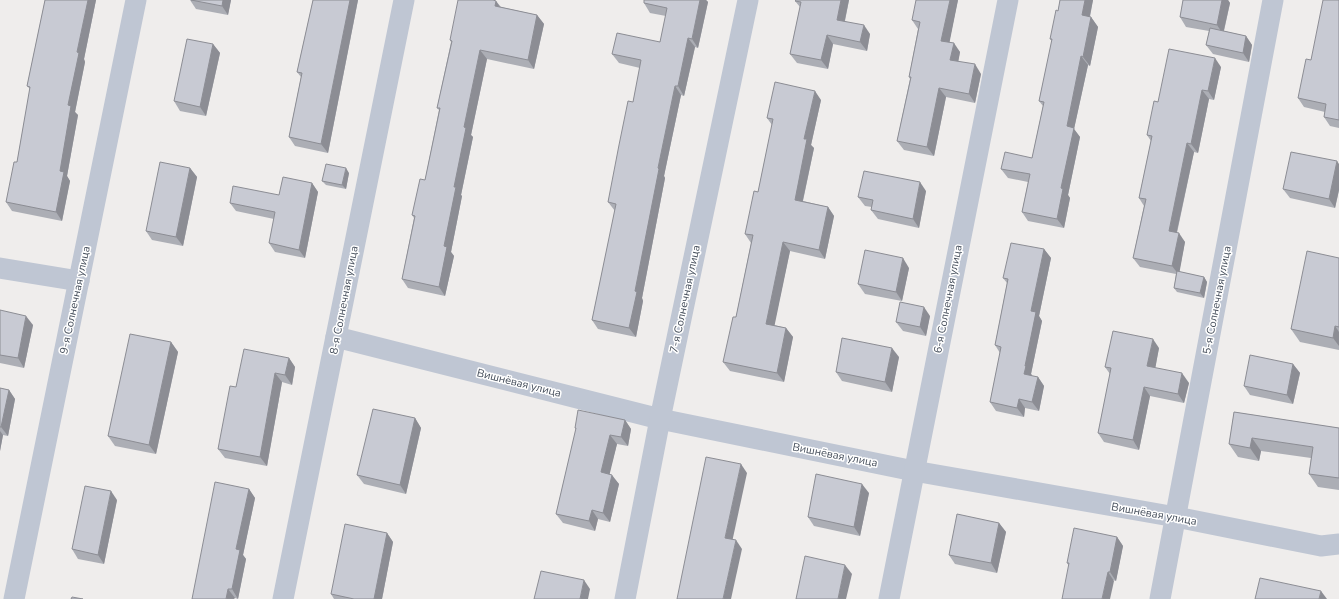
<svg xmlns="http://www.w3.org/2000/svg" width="1339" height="599" viewBox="0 0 1339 599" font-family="'Nunito Sans',sans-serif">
<rect width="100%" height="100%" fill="#efedec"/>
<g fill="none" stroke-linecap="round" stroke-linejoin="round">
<!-- minor -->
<g stroke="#bfc6d3" stroke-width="21">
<polyline points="0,268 79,281"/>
<polyline points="336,337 660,419 914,471 1176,517 1321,546 1339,544"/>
<polyline points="14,599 136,0"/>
<polyline points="283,599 404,0"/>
<polyline points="625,599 660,419 748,0"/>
<polyline points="889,599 1008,0"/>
<polyline points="1160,599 1273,0"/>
</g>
</g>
<!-- wall -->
<g fill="#acaeb5">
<polygon points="45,0 96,0 84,59 85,62 75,112 78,115 67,176 70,181 62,221 12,211 6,202 17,162 30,89 27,86"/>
<polygon points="190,0 231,0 228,15 196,9"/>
<polygon points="313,0 358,0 328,153 295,146 289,137 301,77 297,72"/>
<polygon points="644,0 706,0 708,2 698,48 695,47 684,96 681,95 664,176 665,178 642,298 643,301 636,337 598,329 592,320 615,211 608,202 633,102 640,68 619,63 612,54 660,42 666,16 650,13 644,3"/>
<polygon points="796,0 849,0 845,21 870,34 867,51 833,44 828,69 797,63 790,54 800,7 795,1"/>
<polygon points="958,0 949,42 960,52 958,61 981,74 975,103 946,97 934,156 904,150 897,141 910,79 909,77 918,29 912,20"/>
<polygon points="1060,0 1093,0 1090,17 1091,17 1098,27 1090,66 1088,65 1074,129 1080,137 1068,195 1070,198 1064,228 1028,221 1022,212 1028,182 1008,178 1001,169 1032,158 1043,106 1039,101 1052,41 1050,39 1058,11"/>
<polygon points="1183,0 1228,0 1230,3 1224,31 1246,36 1252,45 1249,62 1213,54 1206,45 1209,31 1186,27 1180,17"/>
<polygon points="1339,0 1339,128 1330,126 1324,117 1325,112 1304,107 1298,98 1311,60"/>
<polygon points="496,1 501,7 537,15 544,24 534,69 487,59 471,135 473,137 461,195 462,196 451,252 454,256 445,296 408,288 402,279 414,218 412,215 425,180 439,110 437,108 451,42 450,40"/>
<polygon points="213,44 220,53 206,116 180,111 174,101"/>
<polygon points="1221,67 1214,100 1209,99 1198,153 1194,152 1177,233 1185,242 1179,272 1204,277 1207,282 1204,298 1177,292 1174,288 1176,274 1140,267 1133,258 1144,206 1139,198 1151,141 1147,135 1158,102"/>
<polygon points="821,100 811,145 814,148 803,201 828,207 834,216 825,259 790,251 774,325 786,328 793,337 784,382 730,371 723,362 736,317 751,243 745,234 758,192 772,125 767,118"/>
<polygon points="1339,164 1339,190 1335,208 1290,198 1283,189"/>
<polygon points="190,168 197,177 183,246 152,240 146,231"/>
<polygon points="349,173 346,189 326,185 322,181"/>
<polygon points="312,183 318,192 305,258 275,252 269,243 274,219 236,211 230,203 279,195"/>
<polygon points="926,191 919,228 878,219 871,210 872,207 865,206 858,197"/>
<polygon points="1044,249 1051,258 1039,316 1042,321 1031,374 1032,376 1038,377 1044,386 1039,411 1025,408 1024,417 996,411 990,402 1000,353 995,345 1007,283 1003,278"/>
<polygon points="1339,258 1339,350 1300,342 1291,329"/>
<polygon points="909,268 902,301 865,294 858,284"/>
<polygon points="0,310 33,325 24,368 0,363"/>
<polygon points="930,316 926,336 903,331 896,322"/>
<polygon points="171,342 178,352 156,454 115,446 108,436"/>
<polygon points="1159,348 1155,368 1189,383 1184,403 1150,396 1139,450 1104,442 1098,433 1110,374 1105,367"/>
<polygon points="899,357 892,392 842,381 836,372"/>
<polygon points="289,358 295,367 292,385 282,382 267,466 225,458 218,449 236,387"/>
<polygon points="1293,364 1300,373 1293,404 1250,395 1244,386"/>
<polygon points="0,388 9,390 15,399 8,436 3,435 0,451"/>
<polygon points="1234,412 1339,428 1339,490 1318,487 1309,474 1311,458 1261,451 1259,461 1238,457 1229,444"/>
<polygon points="415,418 421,428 406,494 364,484 357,475"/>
<polygon points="625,420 631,429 628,446 617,444 609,474 619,484 610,522 598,519 595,531 563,523 556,514 576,429 575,428"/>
<polygon points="249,489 255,498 243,555 246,559 238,599 235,598 192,599"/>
<polygon points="869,493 860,536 814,526 808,517"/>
<polygon points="117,500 104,564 78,559 72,549"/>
<polygon points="999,523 1006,532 997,573 955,564 949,555"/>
<polygon points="387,533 393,542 382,599 334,599 331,594"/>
<polygon points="1117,537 1123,546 1116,581 1069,566 1067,563"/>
</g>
<!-- shaded-wall -->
<g fill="#8c8d94">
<polygon points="88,0 96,0 84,59 85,62 75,112 78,115 67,176 70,181 62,221 56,212 60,171 68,105 77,52"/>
<polygon points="223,0 231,0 228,15 222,6"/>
<polygon points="350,0 358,0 328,153 321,144"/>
<polygon points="700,0 706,0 708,2 698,48 692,39"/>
<polygon points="841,0 849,0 843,29 837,20"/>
<polygon points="950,0 958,0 948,50 941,41"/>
<polygon points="1085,0 1093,0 1088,25 1082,15"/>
<polygon points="1222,0 1228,0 1230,3 1223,34 1217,25"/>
<polygon points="496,1 502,10 495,6"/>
<polygon points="537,15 544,24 534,69 528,60"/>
<polygon points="1091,17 1098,27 1090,66 1083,57"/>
<polygon points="864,25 870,34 867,51 860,42"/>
<polygon points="827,35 833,44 828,69 821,60"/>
<polygon points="1246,36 1252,45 1249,62 1243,53"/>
<polygon points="688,38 695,47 684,96 678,86"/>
<polygon points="954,43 960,52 957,69 950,60"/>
<polygon points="213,44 220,53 206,116 200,107"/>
<polygon points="480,50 487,59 471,135 473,137 461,195 462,196 451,252 454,256 445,296 439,287 444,246 464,127"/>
<polygon points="1081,56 1088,65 1074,129 1080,137 1068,195 1070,198 1064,228 1057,219 1061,188 1067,126"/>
<polygon points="1215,58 1221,67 1214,100 1208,91"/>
<polygon points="975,64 981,74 975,103 969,94"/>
<polygon points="675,86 681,95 664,176 665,178 642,298 643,301 636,337 629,328 635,291 658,168"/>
<polygon points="939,88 946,97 934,156 927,147"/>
<polygon points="1202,90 1209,99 1198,153 1191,144"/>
<polygon points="815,91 821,100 811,145 814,148 801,209 795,200 804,139"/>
<polygon points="1187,143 1194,152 1175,240 1169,231"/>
<polygon points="1337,161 1339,164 1339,190 1335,208 1329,199"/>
<polygon points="190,168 197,177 183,246 176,237"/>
<polygon points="346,168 349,173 346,189 342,185"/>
<polygon points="920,182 926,191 919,228 913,219"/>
<polygon points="312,183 318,192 305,258 299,250"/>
<polygon points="828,207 834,216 825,259 819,250"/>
<polygon points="1179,233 1185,242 1179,275 1172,266"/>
<polygon points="783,242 790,251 773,333 766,324"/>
<polygon points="1044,249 1051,258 1039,316 1042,321 1031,374 1032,375 1030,383 1024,374 1025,366 1031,311"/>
<polygon points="903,258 909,268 902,301 896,292"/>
<polygon points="1204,277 1207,282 1204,298 1200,293"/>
<polygon points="924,307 930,316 926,336 920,327"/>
<polygon points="26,316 33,325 24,368 18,358"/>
<polygon points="1335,326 1339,332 1339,346 1333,338"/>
<polygon points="786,328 793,337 784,382 777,373"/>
<polygon points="1153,339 1159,348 1154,375 1147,366"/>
<polygon points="171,342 178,352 156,454 149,445"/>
<polygon points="892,348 899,357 892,392 885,382"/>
<polygon points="289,358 295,367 292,385 285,375"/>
<polygon points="1293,364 1300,373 1293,404 1287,395"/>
<polygon points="275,373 282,382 267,466 260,457"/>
<polygon points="1182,373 1189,383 1184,403 1178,394"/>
<polygon points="1038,377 1044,386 1039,411 1032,402"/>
<polygon points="1144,387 1150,396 1139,450 1133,440"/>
<polygon points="9,390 15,399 8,436 1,427"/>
<polygon points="1019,399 1025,408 1024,417 1017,408"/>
<polygon points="415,418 421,428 406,494 400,485"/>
<polygon points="625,420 631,429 628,446 621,437"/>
<polygon points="0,431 3,435 0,451"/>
<polygon points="610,435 617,444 608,481 601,472"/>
<polygon points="1252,438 1261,451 1259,461 1250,448"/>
<polygon points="741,464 747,473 731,547 725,538"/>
<polygon points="612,475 619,484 610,522 603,513"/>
<polygon points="862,484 869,493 860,536 854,527"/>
<polygon points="249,489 255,498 243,555 246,559 238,599 232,589 236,549"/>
<polygon points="111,491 117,500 104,564 98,555"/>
<polygon points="592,510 598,519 595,531 589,521"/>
<polygon points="999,523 1006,532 997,573 991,563"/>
<polygon points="387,533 393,542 382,599 374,599"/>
<polygon points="1117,537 1123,546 1116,581 1110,572"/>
<polygon points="736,540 742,549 731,599 723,599"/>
<polygon points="845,565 852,574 846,599 838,599"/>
<polygon points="1108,572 1114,581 1110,599 1102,599"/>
<polygon points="584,580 590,589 588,599 580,599"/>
<polygon points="228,589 235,598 234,599 226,599"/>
<polygon points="1321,591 1327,599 1319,599"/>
</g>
<!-- building -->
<g fill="#c8cad3" stroke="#8c8d94">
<polygon points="45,0 88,0 77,52 79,53 68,105 71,106 60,171 64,172 56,212 6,202 14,162 17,162 30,87 27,86"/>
<polygon points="191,0 223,0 222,6"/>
<polygon points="313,0 350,0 321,144 289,137 302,73 297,72"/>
<polygon points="458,0 493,0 496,1 495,6 537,15 528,60 480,50 464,127 466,128 454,187 456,187 444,246 447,247 439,287 402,279 415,216 412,215 420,179 425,180 440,108 437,108 452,41 450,40"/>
<polygon points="644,0 700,0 692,39 688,38 678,86 675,86 658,168 659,169 635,291 637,292 629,328 592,320 616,204 608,202 619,145 628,101 633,102 641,60 612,54 617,33 660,42 667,8 644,3"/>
<polygon points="796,0 841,0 837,20 864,25 860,42 827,35 821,60 790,54 801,2 795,1"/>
<polygon points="916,0 950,0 941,41 954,43 950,60 975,64 969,94 939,88 927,147 897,141 911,77 909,77 920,22 912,20"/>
<polygon points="1060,0 1085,0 1082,15 1091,17 1083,57 1081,56 1067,126 1074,128 1061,188 1063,189 1057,219 1022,212 1030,174 1001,169 1005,152 1032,158 1044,102 1039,101 1052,39 1050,39 1056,10 1058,11"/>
<polygon points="1183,0 1222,0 1217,25 1180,17"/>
<polygon points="1323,0 1339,0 1339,120 1324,117 1326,104 1298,98 1306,59 1311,60"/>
<polygon points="1210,28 1246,36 1243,53 1206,45"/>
<polygon points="187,39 213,44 200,107 174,101"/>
<polygon points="1169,49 1215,58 1208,91 1202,90 1191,144 1187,143 1169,231 1179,233 1172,266 1133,258 1146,199 1139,198 1152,136 1147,135 1154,101 1158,102"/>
<polygon points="775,82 815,91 804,139 807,139 795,200 828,207 819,250 783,242 766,324 786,328 777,373 723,362 733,317 736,317 753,235 745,234 754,191 758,192 773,119 767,118"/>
<polygon points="1291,152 1337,161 1329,199 1283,189"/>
<polygon points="160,162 190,168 176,237 146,231"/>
<polygon points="326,164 346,168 342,185 322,181"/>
<polygon points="864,171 920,182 913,219 871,210 873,200 858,197"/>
<polygon points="283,177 312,183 299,250 269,243 275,212 230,203 233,186 279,195"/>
<polygon points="1011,243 1044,249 1031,311 1036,312 1025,366 1026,366 1024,374 1038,377 1032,402 1019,399 1017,408 990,402 1001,347 995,345 1008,279 1003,278"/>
<polygon points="865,250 903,258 896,292 858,284"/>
<polygon points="1307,251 1339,258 1339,327 1335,326 1333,338 1291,329"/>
<polygon points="1177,271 1204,277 1200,293 1174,288"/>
<polygon points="900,302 924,307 920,327 896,322"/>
<polygon points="0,310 26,316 18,358 0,355"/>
<polygon points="1113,331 1153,339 1147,366 1182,373 1178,394 1144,387 1133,440 1098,433 1111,368 1105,367"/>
<polygon points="130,334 171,342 149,445 108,436"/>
<polygon points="842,338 892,348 885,382 836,372"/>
<polygon points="244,349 289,358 285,375 275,373 260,457 218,449 230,386 236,387"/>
<polygon points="1250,355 1293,364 1287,395 1244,386"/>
<polygon points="0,388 9,390 1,427 0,427"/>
<polygon points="373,409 415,418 400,485 357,475"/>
<polygon points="578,410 625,420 621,437 610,435 601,472 612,475 603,513 592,510 589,521 556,514 576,428 575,428"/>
<polygon points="1234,412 1339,428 1339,478 1309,474 1313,447 1252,438 1250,448 1229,444"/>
<polygon points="706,457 741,464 725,538 736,540 723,599 677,599"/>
<polygon points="816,474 862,484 854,527 808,517"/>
<polygon points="215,482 249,489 236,549 240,550 232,589 228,589 226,599 192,599"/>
<polygon points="85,486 111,491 98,555 72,549"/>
<polygon points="957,514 999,523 991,563 949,555"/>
<polygon points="345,524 387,533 374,599 354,599 331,594"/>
<polygon points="1074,528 1117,537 1110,572 1108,572 1102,599 1062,599 1069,563 1067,563"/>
<polygon points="805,556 845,565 838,599 796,599"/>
<polygon points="541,571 584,580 580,599 534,599"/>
<polygon points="1260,578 1321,591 1319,599 1255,599"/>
<polygon points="72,597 83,599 71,599"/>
</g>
<g text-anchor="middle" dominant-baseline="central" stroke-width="3" stroke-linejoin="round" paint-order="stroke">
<!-- street labels -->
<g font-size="11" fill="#444d5a" stroke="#fff">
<text transform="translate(685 299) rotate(-78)">7-я Солнечная улица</text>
<text transform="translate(948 299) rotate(-79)">6-я Солнечная улица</text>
<text transform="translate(75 300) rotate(-78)">9-я Солнечная улица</text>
<text transform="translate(344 300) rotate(-79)">8-я Солнечная улица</text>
<text transform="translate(1217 300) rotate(-79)">5-я Солнечная улица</text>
<text transform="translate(519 383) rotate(14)">Вишнёвая улица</text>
<text transform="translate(835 455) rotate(11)">Вишнёвая улица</text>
<text transform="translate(1154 514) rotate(10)">Вишнёвая улица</text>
</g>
</g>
</svg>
